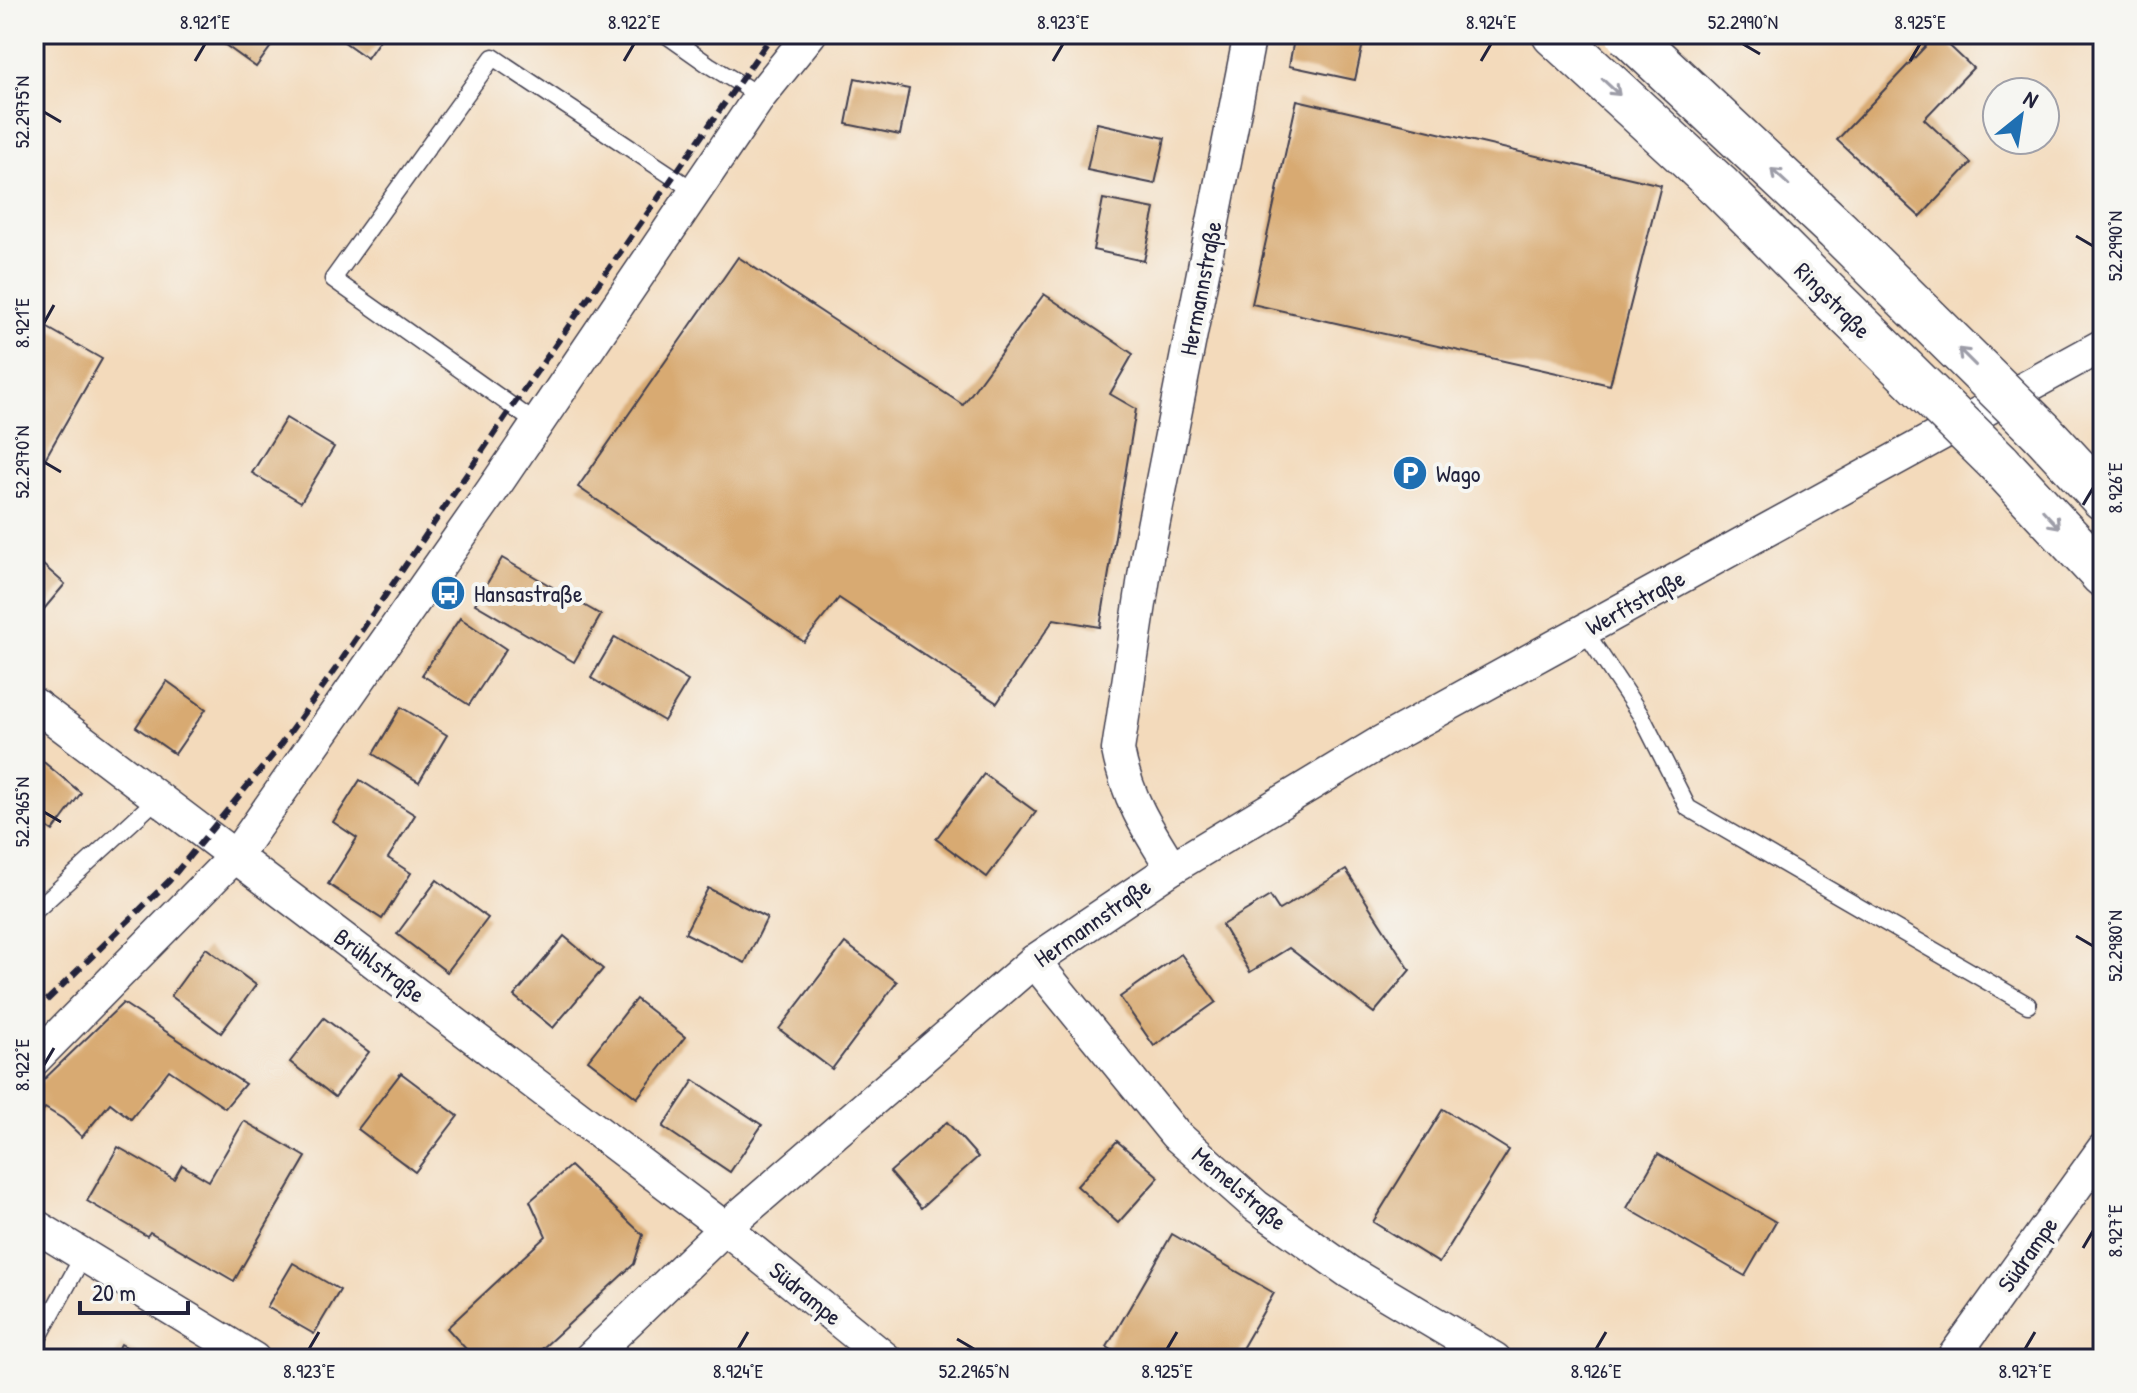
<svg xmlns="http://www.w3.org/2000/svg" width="2137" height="1393" viewBox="0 0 2137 1393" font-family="'Patrick Hand',sans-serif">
<rect width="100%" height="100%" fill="#f6f6f2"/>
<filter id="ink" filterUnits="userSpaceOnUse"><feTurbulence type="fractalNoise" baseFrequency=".0125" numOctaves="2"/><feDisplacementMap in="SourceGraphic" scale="16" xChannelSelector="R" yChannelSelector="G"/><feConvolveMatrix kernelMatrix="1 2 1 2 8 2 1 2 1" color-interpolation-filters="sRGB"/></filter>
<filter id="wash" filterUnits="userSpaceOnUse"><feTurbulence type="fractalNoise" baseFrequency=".006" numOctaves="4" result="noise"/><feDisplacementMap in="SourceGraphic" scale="32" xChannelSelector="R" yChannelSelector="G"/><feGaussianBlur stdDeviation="1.8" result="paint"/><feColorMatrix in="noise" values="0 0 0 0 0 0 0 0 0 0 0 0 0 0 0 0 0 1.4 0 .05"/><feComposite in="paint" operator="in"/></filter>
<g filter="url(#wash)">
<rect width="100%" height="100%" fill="#f3dabb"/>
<g id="blocks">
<!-- building -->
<g fill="#d8aa72">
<polygon points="210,34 280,34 256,67"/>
<polygon points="333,34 384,34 367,58"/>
<polygon points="1295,34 1365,34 1355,80 1289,66"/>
<polygon points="1937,34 1973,68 1924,119 1971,163 1920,217 1837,140"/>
<polygon points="855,78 909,89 900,135 846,124"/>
<polygon points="1297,100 1661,185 1610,385 1252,304"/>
<polygon points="1097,123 1165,138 1155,184 1087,170"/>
<polygon points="1103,199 1155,209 1144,261 1093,250"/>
<polygon points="738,257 963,405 1044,294 1133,354 1110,394 1136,409 1100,627 1054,619 997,703 839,598 804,642 578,487"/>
<polygon points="34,320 102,359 34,478"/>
<polygon points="286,418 334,447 301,502 252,473"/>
<polygon points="34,557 65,584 34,621"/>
<polygon points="502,558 601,615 574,662 475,604"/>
<polygon points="460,618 506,649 469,705 422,675"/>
<polygon points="615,637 688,681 664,721 591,678"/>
<polygon points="167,681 206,709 175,754 136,727"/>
<polygon points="401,707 447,735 419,782 373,754"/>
<polygon points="34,754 81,793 53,831 34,818"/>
<polygon points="984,774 1036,812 987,877 936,839"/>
<polygon points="360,780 415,815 388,858 411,873 382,919 328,884 357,838 333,822"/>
<polygon points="1346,870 1410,970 1374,1013 1289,948 1250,972 1222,925 1270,896 1279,910"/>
<polygon points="437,880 488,918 447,972 397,934"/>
<polygon points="708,888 767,918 745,963 685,933"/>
<polygon points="564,936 603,969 553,1028 514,996"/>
<polygon points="845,943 897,982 832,1069 779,1029"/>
<polygon points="206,948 256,985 221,1033 171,996"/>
<polygon points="1181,954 1216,1002 1154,1046 1120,997"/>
<polygon points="636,999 685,1037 637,1098 588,1060"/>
<polygon points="123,1003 245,1084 225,1108 169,1070 131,1119 110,1103 82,1137 63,1119 45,1108 34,1121 34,1089"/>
<polygon points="324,1018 369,1052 335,1097 290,1062"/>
<polygon points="401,1073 458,1116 415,1172 358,1129"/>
<polygon points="694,1080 762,1125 730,1172 663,1127"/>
<polygon points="1443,1109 1509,1150 1439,1263 1373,1222"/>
<polygon points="244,1121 306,1157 234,1281 150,1232 147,1236 87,1201 118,1147 174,1179 182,1165 209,1181"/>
<polygon points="947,1122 978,1157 921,1208 890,1172"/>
<polygon points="1117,1141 1159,1177 1118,1223 1077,1186"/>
<polygon points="1658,1154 1776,1222 1745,1276 1627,1208"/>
<polygon points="570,1166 643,1235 634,1264 531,1359 475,1359 447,1328 546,1236 530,1201"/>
<polygon points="1172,1234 1274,1293 1236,1359 1127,1359 1107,1347"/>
<polygon points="293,1263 340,1290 314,1334 267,1307"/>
<polygon points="121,1344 148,1359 113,1359"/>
</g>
</g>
</g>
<g filter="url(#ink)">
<use href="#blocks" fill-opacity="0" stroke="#413e4e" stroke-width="2"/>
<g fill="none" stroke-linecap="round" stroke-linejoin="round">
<!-- lane casing -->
<g stroke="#413e4e" stroke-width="19">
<g id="lane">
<polyline points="665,34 709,65 760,96"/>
<polyline points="537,424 333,279 493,57 696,192"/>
<polyline points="1584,630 1642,717 1688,808 2028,1005"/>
<polyline points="34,912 158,798"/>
<polyline points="34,1346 83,1256"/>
</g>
</g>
<!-- street casing -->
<g stroke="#413e4e" stroke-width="35">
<g id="street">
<polyline points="34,704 725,1228 886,1359"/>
<path d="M1172,868C1146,827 1127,797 1118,750L1147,557L1250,34"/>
<polyline points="1034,961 1175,1134 1256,1206 1349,1272 1495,1359"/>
<polyline points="34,1060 236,855 491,492 760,96 810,34"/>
<polyline points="34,1225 254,1359"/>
<polyline points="589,1359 725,1228 1034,961 1172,868 1381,742 2103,345"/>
<polyline points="1952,1359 2103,1149"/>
</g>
</g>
<!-- secondary casing -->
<g stroke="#413e4e" stroke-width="47">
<g id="secondary">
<polyline points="1554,34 1720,187 1803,270"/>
<polyline points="2042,432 2103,498"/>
<polyline points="1999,463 2103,575"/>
</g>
</g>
<!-- lane -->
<use href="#lane" stroke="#fff" stroke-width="16"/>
<!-- street -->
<use href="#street" stroke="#fff" stroke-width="32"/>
<!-- secondary -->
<use href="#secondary" stroke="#fff" stroke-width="44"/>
<!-- rail -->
<polyline stroke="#22223b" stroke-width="6" stroke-dasharray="12 6" stroke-linecap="butt" points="34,1013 169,881 277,750 337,667 512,407 773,34"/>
<!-- secondary-bridge casing -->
<g stroke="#413e4e" stroke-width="47" stroke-linecap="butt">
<g id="secondary-bridge">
<polyline points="1628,34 1837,230 2042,432"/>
<polyline points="1803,270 1999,463"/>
</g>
</g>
<!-- secondary-bridge -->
<use href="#secondary-bridge" stroke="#fff" stroke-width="44"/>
</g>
<!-- one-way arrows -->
<defs><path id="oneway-shaft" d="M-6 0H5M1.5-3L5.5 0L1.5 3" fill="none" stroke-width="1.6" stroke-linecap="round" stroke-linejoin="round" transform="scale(2)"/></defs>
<g stroke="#9c9ca7">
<use href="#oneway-shaft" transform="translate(1611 87) rotate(43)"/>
<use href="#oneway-shaft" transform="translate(1780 177) rotate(-137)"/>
<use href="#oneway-shaft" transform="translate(1967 357) rotate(-135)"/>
<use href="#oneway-shaft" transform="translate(2051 519) rotate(47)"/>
</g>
</g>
<!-- ticks -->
<path fill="none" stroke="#22223b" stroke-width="3" d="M1743,44L1760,54M195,61L205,44M624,61L634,44M1053,61L1063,44M1481,61L1491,44M1910,61L1920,44M44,112L61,122M2076,236L2093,246M44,323L54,305M44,462L61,472M2083,505L2093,488M44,812L61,822M2076,936L2093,946M44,1065L54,1048M2083,1248L2093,1231M957,1339L974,1349M309,1349L319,1332M738,1349L748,1332M1167,1349L1177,1332M1596,1349L1606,1332M2025,1349L2035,1332"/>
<!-- icons -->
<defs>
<g id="parking-disc" transform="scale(1.8)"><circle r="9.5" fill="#1f6fb2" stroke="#f6f6f2"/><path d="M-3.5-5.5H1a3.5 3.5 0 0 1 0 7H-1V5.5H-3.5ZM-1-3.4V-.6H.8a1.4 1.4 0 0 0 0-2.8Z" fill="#fff"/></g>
<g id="bus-disc" transform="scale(1.8)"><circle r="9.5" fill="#1f6fb2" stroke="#f6f6f2"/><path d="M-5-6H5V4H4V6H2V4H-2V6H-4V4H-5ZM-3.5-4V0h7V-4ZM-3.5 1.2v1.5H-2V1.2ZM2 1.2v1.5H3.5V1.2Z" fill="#fff"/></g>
</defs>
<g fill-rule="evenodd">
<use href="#parking-disc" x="1410" y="473"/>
<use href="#bus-disc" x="448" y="593"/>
</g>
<g text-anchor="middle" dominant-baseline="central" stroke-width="8" stroke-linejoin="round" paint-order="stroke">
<!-- street labels -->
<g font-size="24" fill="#22223b" stroke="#f6f6f2">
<text transform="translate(1200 288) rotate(-79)">Hermannstraße</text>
<text transform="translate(1833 300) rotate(45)">Ringstraße</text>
<text transform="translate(1635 602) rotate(-29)">Werftstraße</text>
<text transform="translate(1092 922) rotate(-35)">Hermannstraße</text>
<text transform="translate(380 965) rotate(37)">Brühlstraße</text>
<text transform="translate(1240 1188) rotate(40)">Memelstraße</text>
<text transform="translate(2027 1254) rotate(-55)">Südrampe</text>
<text transform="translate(806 1293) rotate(39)">Südrampe</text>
</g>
<!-- poi labels -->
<g font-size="24" fill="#22223b" stroke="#f6f6f2" text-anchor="start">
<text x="1436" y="473">Wago</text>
<text x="474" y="593">Hansastraße</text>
</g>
</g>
<!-- margin -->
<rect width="2137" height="1393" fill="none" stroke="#f6f6f2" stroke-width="88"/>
<!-- north arrow -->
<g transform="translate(2021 116) rotate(30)"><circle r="38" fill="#f6f6f2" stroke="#a1a1a9" stroke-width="2"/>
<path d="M0-6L14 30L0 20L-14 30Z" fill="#1f6fb2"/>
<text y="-12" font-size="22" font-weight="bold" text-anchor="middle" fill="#22223b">N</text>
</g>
<!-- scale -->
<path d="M80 1301v12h108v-12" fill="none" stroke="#22223b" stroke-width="4"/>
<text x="92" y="1301" font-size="24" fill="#22223b" stroke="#f6f6f2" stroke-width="6" paint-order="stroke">20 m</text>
<rect x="44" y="44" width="2049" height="1305" fill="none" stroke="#22223b" stroke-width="3"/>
<g font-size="20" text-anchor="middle" fill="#22223b">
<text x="205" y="29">8.921°E</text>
<text x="634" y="29">8.922°E</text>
<text x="1063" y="29">8.923°E</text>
<text x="1491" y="29">8.924°E</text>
<text x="1743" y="29">52.2990°N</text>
<text x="1920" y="29">8.925°E</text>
<text transform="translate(22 112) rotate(-90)" y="7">52.2975°N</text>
<text transform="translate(2115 246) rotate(-90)" y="7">52.2990°N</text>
<text transform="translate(22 323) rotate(-90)" y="7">8.921°E</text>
<text transform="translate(22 462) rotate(-90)" y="7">52.2970°N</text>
<text transform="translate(2115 488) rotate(-90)" y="7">8.926°E</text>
<text transform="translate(22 812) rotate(-90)" y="7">52.2965°N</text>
<text transform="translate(2115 946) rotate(-90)" y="7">52.2980°N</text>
<text transform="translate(22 1065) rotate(-90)" y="7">8.922°E</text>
<text transform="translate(2115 1231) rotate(-90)" y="7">8.927°E</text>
<text x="309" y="1378">8.923°E</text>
<text x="738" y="1378">8.924°E</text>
<text x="974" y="1378">52.2965°N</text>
<text x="1167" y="1378">8.925°E</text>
<text x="1596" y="1378">8.926°E</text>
<text x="2025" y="1378">8.927°E</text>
</g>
</svg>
